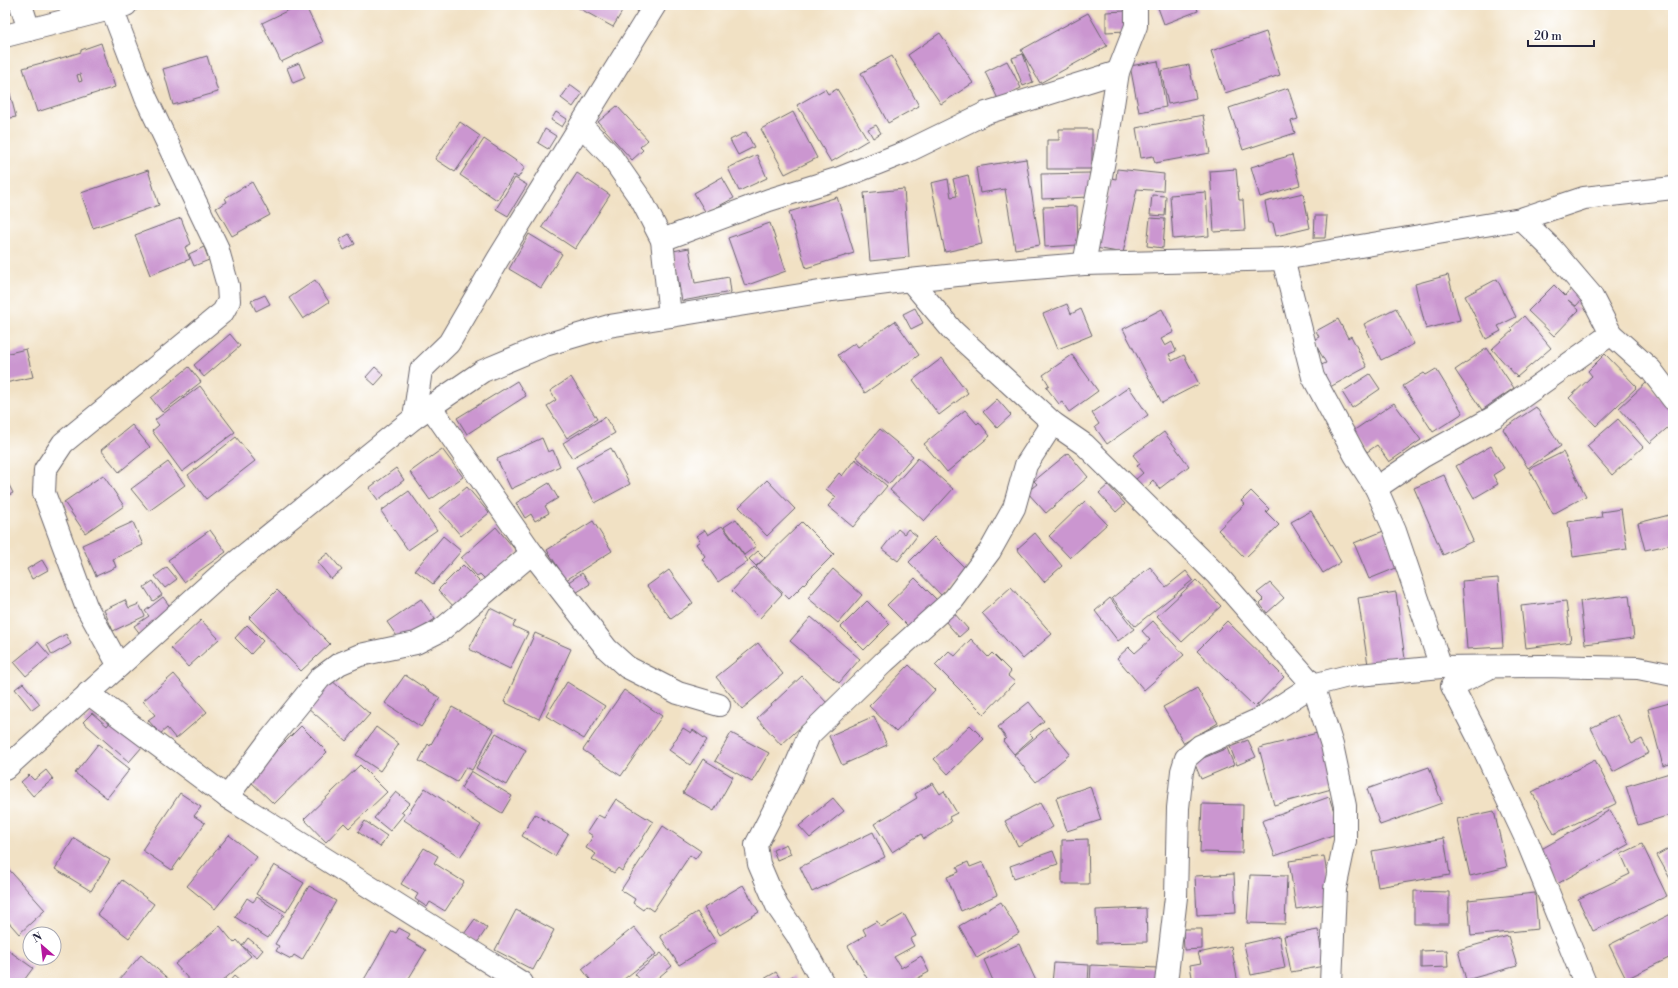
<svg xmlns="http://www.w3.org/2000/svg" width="1678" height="988" viewBox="0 0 1678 988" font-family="'Libre Bodoni',serif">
<rect width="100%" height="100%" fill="#fff"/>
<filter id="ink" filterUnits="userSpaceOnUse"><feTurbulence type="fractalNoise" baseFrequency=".025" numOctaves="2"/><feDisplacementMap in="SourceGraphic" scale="8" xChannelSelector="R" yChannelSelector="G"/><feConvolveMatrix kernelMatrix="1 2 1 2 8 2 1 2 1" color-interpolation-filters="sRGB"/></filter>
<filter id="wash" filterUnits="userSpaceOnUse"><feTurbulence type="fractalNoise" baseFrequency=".012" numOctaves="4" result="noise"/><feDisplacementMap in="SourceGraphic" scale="16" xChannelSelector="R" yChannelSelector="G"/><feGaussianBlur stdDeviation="0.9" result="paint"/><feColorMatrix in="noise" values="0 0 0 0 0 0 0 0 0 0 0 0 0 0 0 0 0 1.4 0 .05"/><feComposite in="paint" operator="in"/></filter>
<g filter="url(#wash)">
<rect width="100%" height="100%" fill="#f1e1c4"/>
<g id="blocks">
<!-- building -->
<g fill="#cb96d0" fill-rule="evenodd">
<polygon points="299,5 305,5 323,42 281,62 262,23"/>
<polygon points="579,5 626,5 613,27 577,7"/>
<polygon points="1157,5 1196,5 1198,11 1164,24"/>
<polygon points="1125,11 1126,31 1106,32 1106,12"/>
<polygon points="1088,13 1107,46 1040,83 1021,50"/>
<polygon points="1266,32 1280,75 1225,93 1211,51"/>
<polygon points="940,33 973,83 941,104 908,55"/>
<path d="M101,43L115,87L37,112L23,68L45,62V63L81,52V50ZM80,74L82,81L79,82L77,75Z"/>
<polygon points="1023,54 1033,82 1023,86 1012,58"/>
<polygon points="207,56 218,92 173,105 163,69"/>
<polygon points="892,56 919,106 888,123 861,73"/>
<polygon points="1007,61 1021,88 998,99 985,72"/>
<polygon points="1158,61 1166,107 1139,112 1130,66"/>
<polygon points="299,63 305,78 293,83 287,68"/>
<polygon points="1189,65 1196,98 1168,104 1161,71"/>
<polygon points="5,74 16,117 5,119"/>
<polygon points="570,85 582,94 573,107 561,98"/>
<polygon points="1288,88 1298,119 1291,121 1295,133 1243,150 1229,108"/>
<polygon points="825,89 828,94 837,89 868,140 831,162 797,105"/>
<polygon points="617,106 648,140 640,147 643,150 632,160 598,122"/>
<polygon points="556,112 567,119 562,127 551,120"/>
<polygon points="793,112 817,158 785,174 761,129"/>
<polygon points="1203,115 1210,153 1155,163 1153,156 1141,158 1136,128"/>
<polygon points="460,122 480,136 455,172 435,159"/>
<polygon points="876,125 881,133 873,138 868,129"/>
<polygon points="545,129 556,136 548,149 538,143"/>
<polygon points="1059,129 1092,129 1092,169 1047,169 1047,140 1059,140"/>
<polygon points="746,132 754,147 738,155 730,140"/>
<polygon points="484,139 525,167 518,178 514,175 497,200 460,175"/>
<polygon points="757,155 767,178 739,191 728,168"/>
<polygon points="1292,155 1300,185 1260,197 1251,167"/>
<polygon points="1026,159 1040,245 1015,249 1005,189 980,193 976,167"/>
<polygon points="1117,169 1164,174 1163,191 1137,189 1123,253 1096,248 1111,178 1116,179"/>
<polygon points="1236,169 1239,200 1243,200 1245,230 1214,232 1210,171"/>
<polygon points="148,170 159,205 93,228 81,193"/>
<polygon points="577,173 610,195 575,249 542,227"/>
<polygon points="1090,173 1090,197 1042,199 1041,174"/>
<polygon points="968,175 982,244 945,252 931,183 948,179 951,197 957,196 953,179"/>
<polygon points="722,177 734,198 706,213 694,193"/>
<polygon points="515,178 527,185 508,216 496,209"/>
<polygon points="252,182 270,215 232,236 216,208 227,202 225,198"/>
<polygon points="904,189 909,257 870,261 864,193"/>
<polygon points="1206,192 1209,236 1173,239 1170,195"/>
<polygon points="1303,193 1310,228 1276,236 1273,223 1269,223 1265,202"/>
<polygon points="1152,195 1166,196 1165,216 1150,215"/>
<polygon points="837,197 854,253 806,268 789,212"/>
<polygon points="1077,206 1078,245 1045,247 1043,207"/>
<polygon points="1315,216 1327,216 1325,238 1314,238"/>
<polygon points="181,218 191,244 185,247 190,259 150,275 135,235"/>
<polygon points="1150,218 1165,219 1163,248 1147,246"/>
<polygon points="770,223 786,271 745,286 728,238"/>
<polygon points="349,234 355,244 344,250 339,240"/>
<polygon points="529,234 562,254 541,288 509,269"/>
<polygon points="204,247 209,260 194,266 189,254"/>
<polygon points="689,248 695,283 729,277 731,292 682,301 673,251"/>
<polygon points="1448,275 1460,320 1426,329 1415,284"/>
<polygon points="1497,279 1516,317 1498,326 1501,331 1486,339 1465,296"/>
<polygon points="315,280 329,302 303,319 289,298"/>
<polygon points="1554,285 1565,296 1574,286 1585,296 1576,306 1568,300 1579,310 1554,336 1528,311"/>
<polygon points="265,295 270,304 256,311 251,301"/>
<polygon points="1067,304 1071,314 1081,309 1092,335 1058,349 1043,314"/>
<polygon points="915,308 923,323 911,329 903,314"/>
<polygon points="1396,308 1414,344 1381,360 1364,324"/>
<polygon points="1162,309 1174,332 1161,339 1165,346 1172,342 1176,351 1169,354 1172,361 1184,355 1199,384 1162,403 1123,329"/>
<polygon points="1524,316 1551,348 1517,377 1492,349 1513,330 1511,328"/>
<polygon points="1338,319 1348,338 1351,336 1367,367 1330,387 1319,366 1326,363 1313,340 1319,337 1316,331"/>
<polygon points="895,321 919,355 865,393 838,355 855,343 858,347"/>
<polygon points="230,334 240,346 204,377 194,365"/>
<polygon points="1487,348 1514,388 1482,410 1455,370"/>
<polygon points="26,349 33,377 5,383 5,354"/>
<polygon points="1605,354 1637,387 1596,426 1569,398 1592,376 1588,371"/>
<polygon points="1072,355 1098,391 1069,412 1062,402 1059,404 1046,387 1049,385 1043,375"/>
<polygon points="942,358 968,393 939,415 913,380"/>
<polygon points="189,367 201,382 162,412 151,398"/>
<polygon points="375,367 384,375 375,385 366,377"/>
<polygon points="1436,369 1463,413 1433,432 1403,386 1424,373 1426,375"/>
<polygon points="1370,374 1380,389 1352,408 1342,392"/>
<polygon points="571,377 597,419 567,438 547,406 556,400 550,391"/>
<polygon points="517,381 526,396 467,434 457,418"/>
<polygon points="1646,383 1673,412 1673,423 1650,443 1619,408"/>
<polygon points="200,386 235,432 182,472 152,431 159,425 155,420"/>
<polygon points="1129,387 1148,415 1107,444 1095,427 1099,424 1092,413"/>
<polygon points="997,399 1011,415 997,428 983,412"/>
<polygon points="1394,403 1421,440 1389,462 1377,445 1367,452 1353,431"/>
<polygon points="1536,407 1561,446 1528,468 1503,429"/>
<polygon points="965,410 977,424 979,422 990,436 947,472 924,444"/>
<polygon points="605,417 615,433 572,458 563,443"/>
<polygon points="1618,419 1643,447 1612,475 1587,446"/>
<polygon points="132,425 150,447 119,472 101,450"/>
<polygon points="880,429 913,456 889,484 856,457"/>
<polygon points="1164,432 1189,466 1159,489 1153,480 1150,483 1151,484 1143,490 1135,480 1143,473 1137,466 1140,464 1133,455"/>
<polygon points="236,437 255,461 206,499 188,475"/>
<polygon points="542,438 548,452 553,450 560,466 511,489 497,459"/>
<polygon points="1491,446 1504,468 1493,475 1498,484 1474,498 1456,466"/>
<polygon points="611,448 630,484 595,503 576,467"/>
<polygon points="442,449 463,477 430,500 410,472"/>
<polygon points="1563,452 1586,496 1553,514 1529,469"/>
<polygon points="1068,453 1088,477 1046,513 1027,492 1037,484 1034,481"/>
<polygon points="918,458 953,489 924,521 890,490"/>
<polygon points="855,459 887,486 853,527 828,506 836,497 826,489 839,473 842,476"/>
<polygon points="168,462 185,485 149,511 131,489"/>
<polygon points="396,468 404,480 378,500 369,488"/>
<polygon points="103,475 124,506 85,533 64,502"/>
<polygon points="1444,475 1473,541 1443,555 1414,488"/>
<polygon points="5,477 13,493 5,497"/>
<polygon points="767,480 795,509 767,536 739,507"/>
<polygon points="549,483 558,498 545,506 549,513 535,521 531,514 525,518 516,503"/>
<polygon points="1108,485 1125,504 1116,512 1099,493"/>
<polygon points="467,487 489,513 461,536 439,510"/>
<polygon points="409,491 437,530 408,550 381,511"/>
<polygon points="1251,491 1269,509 1266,512 1279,525 1245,558 1218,530 1245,504 1241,501"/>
<polygon points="1085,501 1107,524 1070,558 1049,536"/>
<polygon points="1621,509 1627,549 1573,557 1568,522 1602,517 1601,512"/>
<polygon points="1311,511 1341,562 1323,573 1291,522"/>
<polygon points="1673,514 1673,544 1645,550 1638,523"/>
<polygon points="736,519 756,546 744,555 724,527"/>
<polygon points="593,521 612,551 566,580 547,550"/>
<polygon points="133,522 143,545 113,559 116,567 96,576 82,545"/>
<polygon points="802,522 834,554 789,599 756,567"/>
<polygon points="722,526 748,561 718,582 702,559 705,556 696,544 700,541 696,536 705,530 708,535"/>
<polygon points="496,527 518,553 486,580 480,574 477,576 461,558"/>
<polygon points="898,529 904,534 908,529 917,536 898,561 882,549"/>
<polygon points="210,530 226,552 184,582 168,560"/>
<polygon points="1386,530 1401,566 1369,579 1354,543"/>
<polygon points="1035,533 1062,566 1044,582 1017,549"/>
<polygon points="443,536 461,551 433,584 415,570"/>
<polygon points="934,537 969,572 943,597 909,562"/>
<polygon points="758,551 765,558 756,566 749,559"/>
<polygon points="328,553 342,570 331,579 317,562"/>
<polygon points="42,560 48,570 32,579 27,569"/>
<polygon points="463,565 482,584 456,609 438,590"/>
<polygon points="167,567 177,579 165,588 155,576"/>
<polygon points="754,567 782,594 760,618 732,591"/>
<polygon points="1150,567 1166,587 1186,571 1193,580 1135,626 1112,598"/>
<polygon points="833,569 862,595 838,623 808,598"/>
<polygon points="669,570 693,603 671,619 647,586"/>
<polygon points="582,573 590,584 574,594 567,583"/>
<polygon points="915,578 939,602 911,629 887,605"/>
<polygon points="1498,578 1503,647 1467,649 1462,581"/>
<polygon points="1196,580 1221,606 1182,642 1157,616"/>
<polygon points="153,581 162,595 153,601 144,587"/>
<polygon points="1270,583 1284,598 1267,613 1260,604 1264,600 1257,593"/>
<polygon points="1011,587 1052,634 1023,659 982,613"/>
<polygon points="277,590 330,644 301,671 249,618"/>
<polygon points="1396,592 1405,659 1368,665 1358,598"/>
<polygon points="1629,595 1634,638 1585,644 1580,601"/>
<polygon points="163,597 174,612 141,635 134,626 149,616 145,611"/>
<polygon points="1110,598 1134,629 1118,641 1095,611"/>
<polygon points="421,599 435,619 401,642 387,622"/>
<polygon points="125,600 129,608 139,604 145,616 113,631 104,610"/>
<polygon points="867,601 890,624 864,650 841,627"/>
<polygon points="1566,601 1571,642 1526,648 1521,606"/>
<polygon points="490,608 516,621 513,626 528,633 510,669 469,649"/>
<polygon points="954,613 968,629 959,637 945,621"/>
<polygon points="811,617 860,659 839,683 790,641"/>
<polygon points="201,620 219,639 188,667 171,648"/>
<polygon points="1153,621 1184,655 1144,690 1117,658 1129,647 1135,653 1150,640 1142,631"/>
<polygon points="1227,621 1284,677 1255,707 1197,651"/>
<polygon points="247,625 263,641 251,654 235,638"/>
<polygon points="535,633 571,649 539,719 504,702"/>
<polygon points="66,634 71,644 52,655 47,645"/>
<polygon points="971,639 988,657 992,653 1011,672 1008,676 1015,682 984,714 935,665 949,651 955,656"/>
<polygon points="38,642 50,656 26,676 14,662"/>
<polygon points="758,643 783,674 742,709 716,677"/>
<polygon points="909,665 935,690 896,732 869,706"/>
<polygon points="174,674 207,712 176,739 167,728 160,734 148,720 155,715 143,701"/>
<polygon points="405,675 440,698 421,727 385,703"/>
<polygon points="802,676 827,703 781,745 757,718"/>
<polygon points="331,680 370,714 346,741 307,707"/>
<polygon points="567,682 605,706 584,739 546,716"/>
<polygon points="23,683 40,704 32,710 15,689"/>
<polygon points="1197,688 1218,723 1184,743 1163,707"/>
<polygon points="624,690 662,716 621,776 583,750"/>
<polygon points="1029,702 1044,721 1029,733 1033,737 1014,754 1003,741 1006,738 998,727"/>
<polygon points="1673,702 1673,763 1663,766 1648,709"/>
<polygon points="452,707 494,730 472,770 466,767 457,782 419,761 428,744 430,746"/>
<polygon points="92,713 107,726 111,721 142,747 129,762 83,722"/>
<polygon points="1617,715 1632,744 1642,739 1649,753 1613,772 1591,728"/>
<polygon points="874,716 887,745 842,765 829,736"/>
<polygon points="970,725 984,739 948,774 934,759"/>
<polygon points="301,726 327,752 274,804 248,779"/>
<polygon points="376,727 399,744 380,771 356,755"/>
<polygon points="1048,727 1070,754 1036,782 1014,755"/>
<polygon points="683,728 691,733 693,730 707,740 690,765 669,750"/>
<polygon points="1321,732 1335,788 1274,805 1259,748"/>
<polygon points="496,733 526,750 506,785 476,768"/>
<polygon points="731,733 769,753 752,782 715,761"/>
<polygon points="1248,740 1256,757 1237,765 1230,747"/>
<polygon points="98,744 130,769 107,798 75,773"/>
<polygon points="1227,748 1234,765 1201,779 1194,762"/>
<polygon points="703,759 733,777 714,811 683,793"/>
<polygon points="1595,760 1617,803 1554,834 1532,792"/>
<polygon points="360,765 387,792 349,828 344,823 326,842 304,819"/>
<polygon points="1429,767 1442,803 1380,825 1367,789"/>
<polygon points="46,770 53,779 33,796 21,782 29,775 34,780"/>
<polygon points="471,771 512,796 502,813 461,788"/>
<polygon points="1673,772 1673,814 1638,825 1626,786"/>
<polygon points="933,783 940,794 944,791 957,813 949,817 951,822 924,839 921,834 892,852 874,824 917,798 915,794"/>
<polygon points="1090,786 1101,820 1067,831 1056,798"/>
<polygon points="425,788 481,825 460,857 404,820"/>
<polygon points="396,792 410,803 401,812 404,814 390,831 374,818"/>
<polygon points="180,793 201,807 194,816 205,823 172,870 142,850"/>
<polygon points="1329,797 1341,832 1275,856 1262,821"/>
<polygon points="833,798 844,811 810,838 799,826"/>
<polygon points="616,799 653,822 622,871 618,868 614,873 592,859 596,854 586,848 593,836 587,832 598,815 604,818"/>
<polygon points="1040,803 1053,827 1018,846 1005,821"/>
<polygon points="1202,804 1243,805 1242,853 1200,852"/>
<polygon points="1610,810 1629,844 1557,884 1538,851"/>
<polygon points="1494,811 1507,867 1470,876 1457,819"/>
<polygon points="535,814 568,834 555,856 522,836"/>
<polygon points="365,821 387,836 380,847 358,832"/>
<polygon points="663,826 701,851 695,859 690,855 653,911 646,906 643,910 633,903 635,899 621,890"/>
<polygon points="873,832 885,857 812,892 800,867"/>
<polygon points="229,835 257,857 215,909 187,886"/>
<polygon points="74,838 110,860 91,891 55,869"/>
<polygon points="1444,838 1450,875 1378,887 1372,851"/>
<polygon points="1088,839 1089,884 1062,884 1062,840"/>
<polygon points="786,844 791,854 777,860 773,850"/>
<polygon points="1642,844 1667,896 1593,931 1578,899 1630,874 1621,854"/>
<polygon points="1673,846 1673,884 1657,855"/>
<polygon points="424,848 438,856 434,863 464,882 445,911 430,902 427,907 415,899 418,894 401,884"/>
<polygon points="1053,851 1058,864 1014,879 1010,866"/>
<polygon points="1324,856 1332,903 1296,909 1289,861"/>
<polygon points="968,862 970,867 983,862 997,895 961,911 947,877 959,872 957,867"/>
<polygon points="5,865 45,910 19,934 5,918"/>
<polygon points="274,865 304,883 286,912 256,894"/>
<polygon points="1234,874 1236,913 1197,915 1195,876"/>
<polygon points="1250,875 1287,876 1285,924 1247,923"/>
<polygon points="122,880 154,904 129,938 97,914"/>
<polygon points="743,885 759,912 720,935 704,908"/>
<polygon points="309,886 336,901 302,960 294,955 291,959 276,951 279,946 275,944"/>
<polygon points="1414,891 1449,892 1449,924 1414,924"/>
<polygon points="1535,893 1538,929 1471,936 1468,900"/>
<polygon points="257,897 284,915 268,938 235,917 247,898 253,902"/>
<polygon points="1001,902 1019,933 977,958 959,926"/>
<polygon points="1146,908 1147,942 1097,943 1096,910"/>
<polygon points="516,910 554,930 533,970 495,950"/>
<polygon points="697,912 716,942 679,965 660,936"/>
<polygon points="1673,913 1673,956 1626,979 1609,945"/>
<polygon points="904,914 916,936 910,939 914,946 894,957 901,968 921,956 929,972 909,983 863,983 868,980 848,946 866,935 863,929 877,921 881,927"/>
<polygon points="475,919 487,928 477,943 464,934"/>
<polygon points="220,926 234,943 237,940 242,946 248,938 263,950 257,957 242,946 251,956 220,983 192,983 175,964"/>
<polygon points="634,927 656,954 619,983 593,983 582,969"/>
<polygon points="399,928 410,934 407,939 426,950 406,983 362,983 392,931 396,933"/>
<polygon points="1183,929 1202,929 1202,949 1184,950"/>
<polygon points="1318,930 1324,966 1291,972 1284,936"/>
<polygon points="1279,936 1285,968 1251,975 1244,944"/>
<polygon points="1508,936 1517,966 1466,980 1458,950"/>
<polygon points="1019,944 1037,983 994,983 984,960"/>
<polygon points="1231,946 1238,983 1203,983 1203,981 1193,983 1190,965 1201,963 1198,953"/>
<polygon points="5,948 33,968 22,983 5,983"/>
<polygon points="1447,950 1448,967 1421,968 1421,951"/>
<polygon points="661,953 672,966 652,983 643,983 635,974"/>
<polygon points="141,955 173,983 122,983 119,980"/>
<polygon points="1054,963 1089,965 1088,983 1052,983"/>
<polygon points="1091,965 1157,968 1156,983 1090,983"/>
<polygon points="776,972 782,982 793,976 797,983 757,983"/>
<polygon points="234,976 242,983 228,983"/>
</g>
</g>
</g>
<g filter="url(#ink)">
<use href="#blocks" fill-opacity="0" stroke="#6a656b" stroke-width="1"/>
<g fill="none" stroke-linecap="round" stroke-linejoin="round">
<!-- minor casing -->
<g stroke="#6a656b" stroke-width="24">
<g id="minor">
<polyline points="21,5 29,30"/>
<polyline points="112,9 146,98 217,247 228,286 229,301 223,312 63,443 45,470 44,493 86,606 119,666"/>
<polyline points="5,36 126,5"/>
<polyline points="581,125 610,155 642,201 662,240 670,316"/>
<polyline points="1521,219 1551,248 1591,295 1611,334 1651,370 1673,399"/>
<polyline points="662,240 769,200 840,178 906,152 986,113 1118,72"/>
<polyline points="1283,259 1313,377 1355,455 1376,488 1395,531 1441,667"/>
<polyline points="1084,264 1106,150 1118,72 1136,26 1136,5"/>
<polyline points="910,280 953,331 1053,423 1085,445 1217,575 1313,685 1332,745 1345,806 1345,841 1335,889 1331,983"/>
<polyline points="430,406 532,553 607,649 627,667 678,693 719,705"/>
<polyline points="414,418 421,370 449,343 498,259 655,5"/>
<polyline points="1376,488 1422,457 1494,417 1611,334"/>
<polyline points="1487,669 1452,686 1479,739 1528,843 1585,983"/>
<polyline points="88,693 227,797 522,983"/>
<polyline points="5,769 220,575 414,418 483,371 545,345 609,326 832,290 910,280 985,272 1084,264 1283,259 1521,219 1584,198 1673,188"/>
<polyline points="227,797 269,741 320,678 339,664 360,655 416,643 440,631 532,553"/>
<polyline points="823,983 797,935 777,906 759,864 756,845 791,777 809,735 884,662 954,599 990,551 1014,508 1026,465 1053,423"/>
<polyline points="1166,983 1176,897 1178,808 1182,771 1186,758 1200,746 1262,718 1313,685 1348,676 1441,667 1541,666 1638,668 1673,675"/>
</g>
</g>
<!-- minor -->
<use href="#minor" stroke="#fff" stroke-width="22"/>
</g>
</g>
<!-- margin -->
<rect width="1678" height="988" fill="none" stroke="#fff" stroke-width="20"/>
<!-- north arrow -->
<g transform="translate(42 946) rotate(332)"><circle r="19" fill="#ffffff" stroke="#a7a7b1"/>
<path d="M0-3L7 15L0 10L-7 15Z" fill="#b5179e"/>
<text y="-6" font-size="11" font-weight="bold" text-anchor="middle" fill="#22223b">N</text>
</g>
<!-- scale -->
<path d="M1528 40v6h66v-6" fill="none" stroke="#22223b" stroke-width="2"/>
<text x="1534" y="40" font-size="12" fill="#22223b" stroke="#ffffff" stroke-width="3" paint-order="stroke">20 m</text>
</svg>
